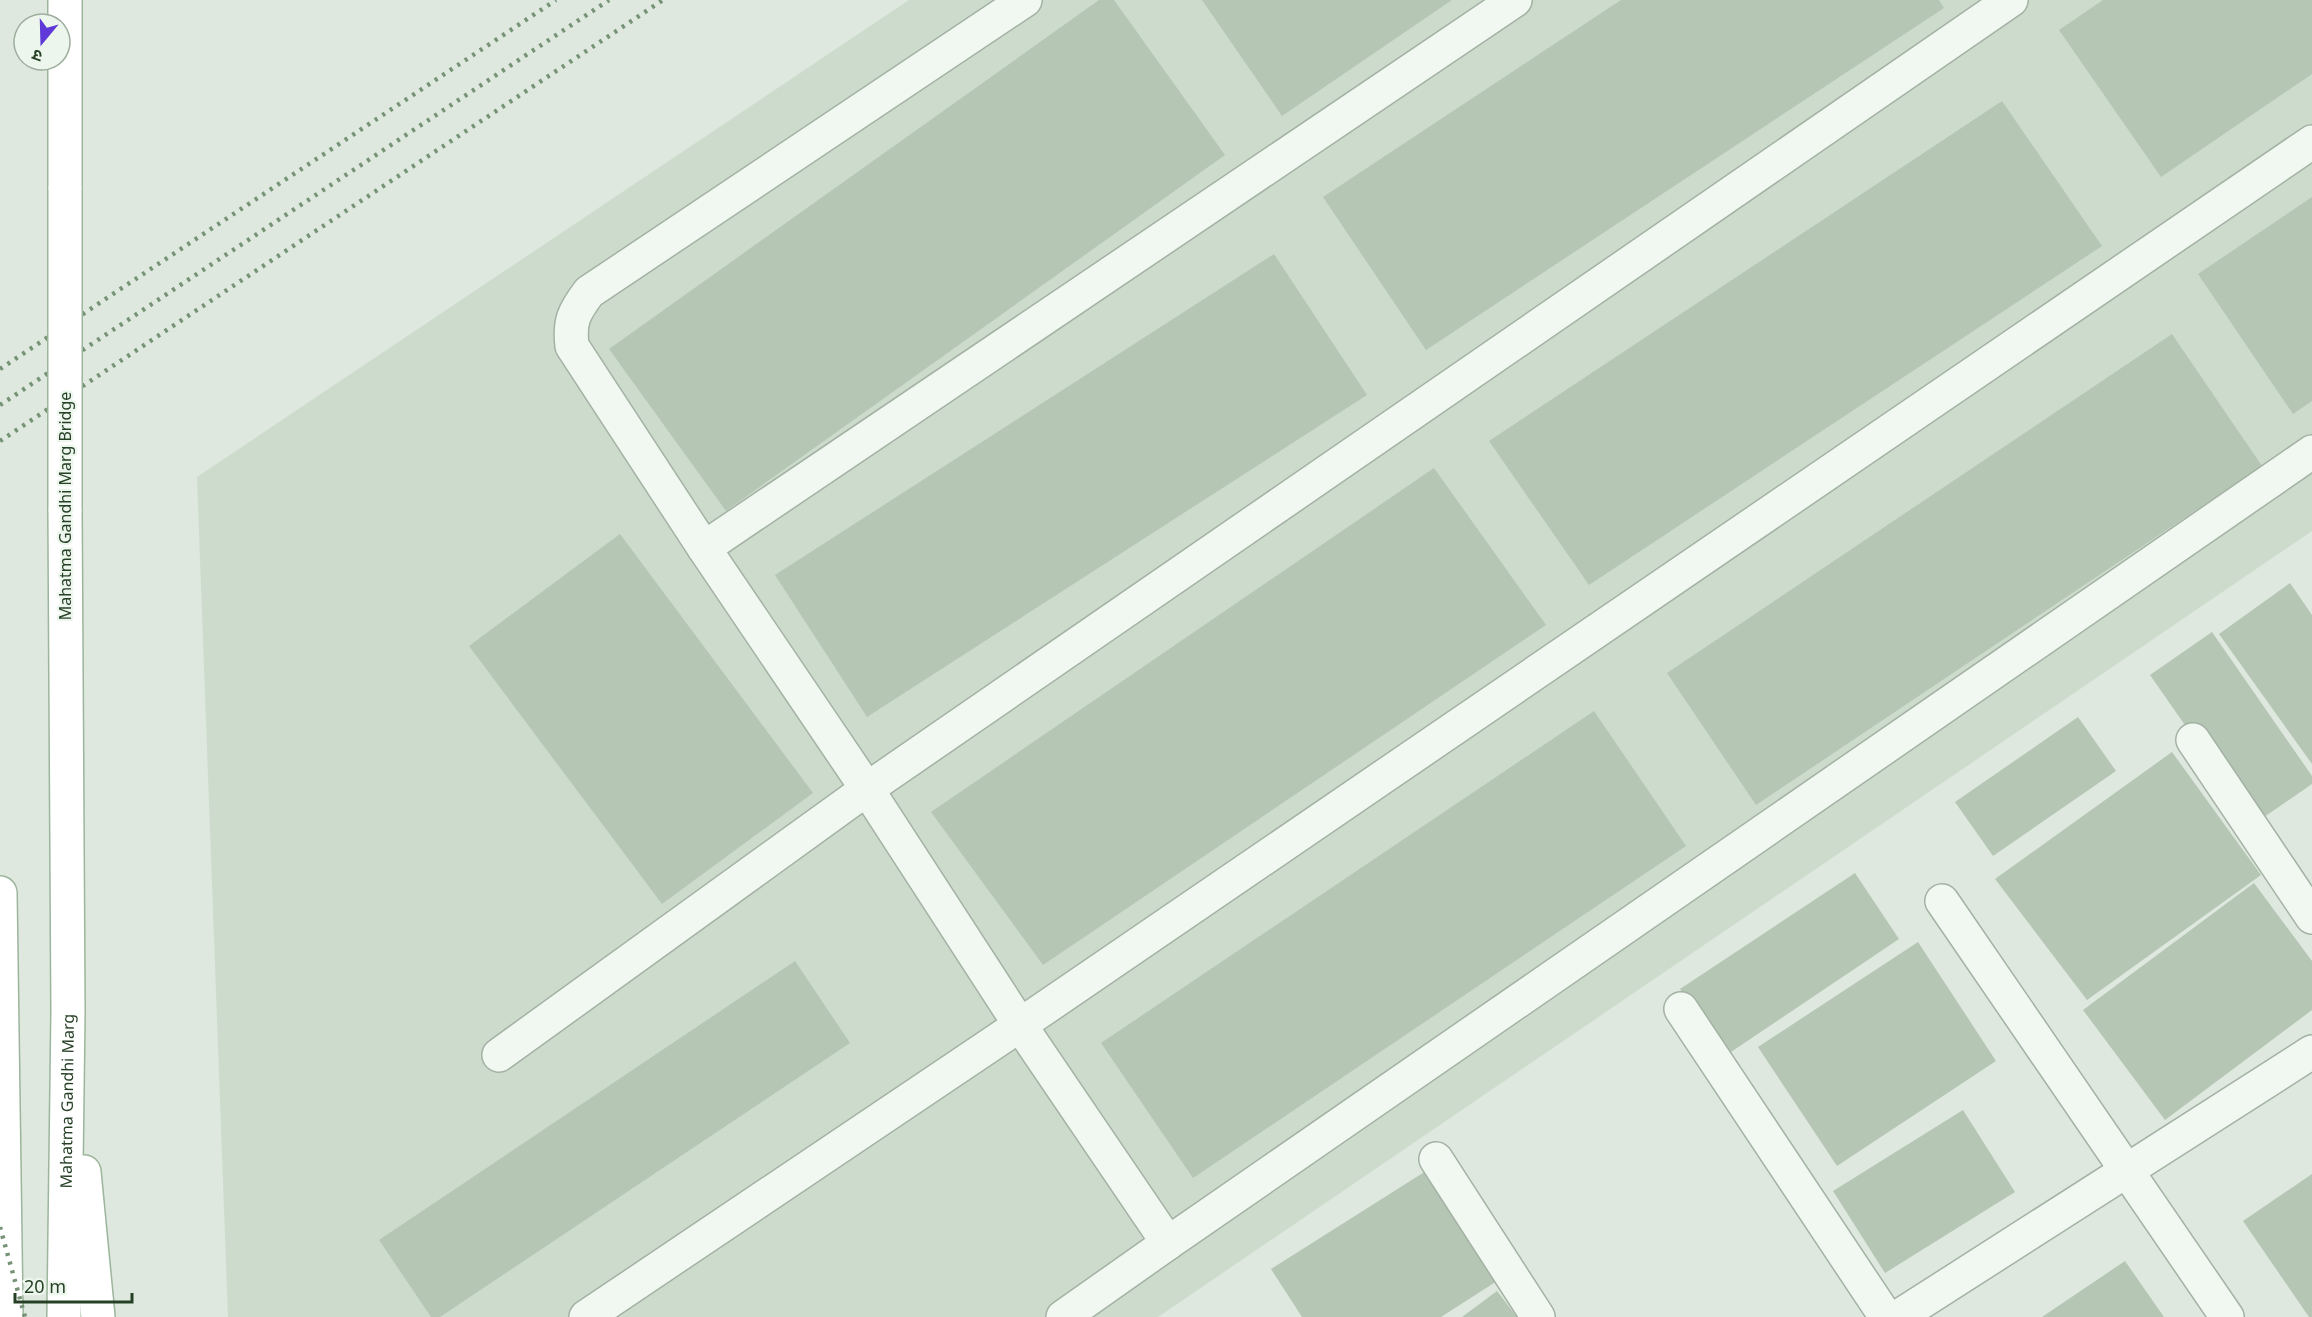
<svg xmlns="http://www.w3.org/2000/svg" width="2312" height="1317" viewBox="0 0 2312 1317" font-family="'Noto Sans','Noto Sans Devanagari',sans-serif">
<rect width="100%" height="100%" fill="#dee8de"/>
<!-- built -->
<polygon fill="#ccdbcc" points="909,0 2312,0 2312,531 1158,1317 228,1317 197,477"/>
<!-- building -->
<g fill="#b5c6b5">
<polygon points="1099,0 1114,0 1225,155 726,511 609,349"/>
<polygon points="1202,0 1452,0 1282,116"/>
<polygon points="1621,0 1939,0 1944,8 1426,350 1323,197"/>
<polygon points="2103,0 2312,0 2312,74 2161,177 2059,30"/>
<polygon points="2002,101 2102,246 1589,585 1489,441"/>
<polygon points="2312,197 2312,401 2293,414 2198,274"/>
<polygon points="1274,254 1367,395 867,717 775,575"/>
<polygon points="2172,334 2262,466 1756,805 1667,673"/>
<polygon points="1434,468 1546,625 1043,965 931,812"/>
<polygon points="620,534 813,793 662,904 469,646"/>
<polygon points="2290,583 2312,615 2312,764 2219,634"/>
<polygon points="2212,632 2312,776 2312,784 2254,824 2150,675"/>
<polygon points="1594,711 1686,846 1193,1178 1101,1043"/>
<polygon points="2078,717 2116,771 1993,856 1955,802"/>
<polygon points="2172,752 2261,875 2087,1000 1995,879"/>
<polygon points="1855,873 1899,939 1725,1056 1680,989"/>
<polygon points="2254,883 2312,961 2312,1010 2165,1120 2083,1010"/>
<polygon points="1918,942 1996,1061 1837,1166 1758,1047"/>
<polygon points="795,961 850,1043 440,1317 431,1317 379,1240"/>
<polygon points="1963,1110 2015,1192 1885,1273 1833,1191"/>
<polygon points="1426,1171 1497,1281 1441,1317 1302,1317 1271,1269"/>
<polygon points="2312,1174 2312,1317 2309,1317 2243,1221"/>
<polygon points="2125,1261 2164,1317 2042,1317"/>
<polygon points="1497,1291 1517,1317 1462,1317"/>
</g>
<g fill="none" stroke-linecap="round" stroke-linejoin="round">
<!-- minor casing -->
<g stroke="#a3b2a3" stroke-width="36">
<g id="minor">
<path d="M1025,0L589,292C574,312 569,321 572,346L704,548L867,789L1020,1025L2312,142"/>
<polyline points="704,548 1515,0"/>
<polyline points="2193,740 2312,917"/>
<polyline points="1942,901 2227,1317"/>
<polyline points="1681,1009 1886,1317"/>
<polyline points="499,1055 867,789 2011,0"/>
<polyline points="1436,1159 1538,1317"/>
<polyline points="586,1317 1020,1025 1168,1243 2312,452"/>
<polyline points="1063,1317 1168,1243"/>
<polyline points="1898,1317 2312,1052"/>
</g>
</g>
<!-- major casing -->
<g stroke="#9cb59c" stroke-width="36">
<g id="major">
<polyline points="65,0 65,189"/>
<polyline points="0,893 6,1317"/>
<polyline points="84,1172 98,1317"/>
<path id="s1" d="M64,1317L68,1012L65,509"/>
</g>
</g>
<!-- minor -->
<use href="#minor" stroke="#f1f7f1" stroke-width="33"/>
<!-- major -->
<use href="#major" stroke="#fff" stroke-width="33"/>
<!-- rail -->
<g stroke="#769376" stroke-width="4.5" stroke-dasharray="3 6" stroke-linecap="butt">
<polyline points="0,369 556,0"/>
<polyline points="0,405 609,0"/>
<polyline points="0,441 663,0"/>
<polyline points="0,1227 25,1317"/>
</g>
<!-- major-bridge casing -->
<g stroke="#9cb59c" stroke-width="36" stroke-linecap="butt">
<polyline id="major-bridge" points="65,509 65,189"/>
</g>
<!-- major-bridge -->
<use href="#major-bridge" stroke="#fff" stroke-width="33"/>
</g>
<g text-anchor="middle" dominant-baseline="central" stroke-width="4.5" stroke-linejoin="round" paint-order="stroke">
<!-- street labels -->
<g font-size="16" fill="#264026" stroke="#edf6ed">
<text transform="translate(65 506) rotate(-90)">Mahatma Gandhi Marg Bridge</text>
<text stroke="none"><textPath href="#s1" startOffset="216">Mahatma Gandhi Marg</textPath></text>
</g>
</g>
<!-- north arrow -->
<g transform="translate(42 42) rotate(199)"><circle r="28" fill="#edf6ed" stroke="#9dad9d" stroke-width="1.5"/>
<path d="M0-4.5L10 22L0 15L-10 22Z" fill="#5e39d7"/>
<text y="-9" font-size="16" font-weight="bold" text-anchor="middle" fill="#264026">उ</text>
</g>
<!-- scale -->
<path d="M15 1293v9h117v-9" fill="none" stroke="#264026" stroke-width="3"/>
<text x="24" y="1293" font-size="18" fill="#264026" stroke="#edf6ed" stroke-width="4.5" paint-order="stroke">20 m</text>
</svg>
